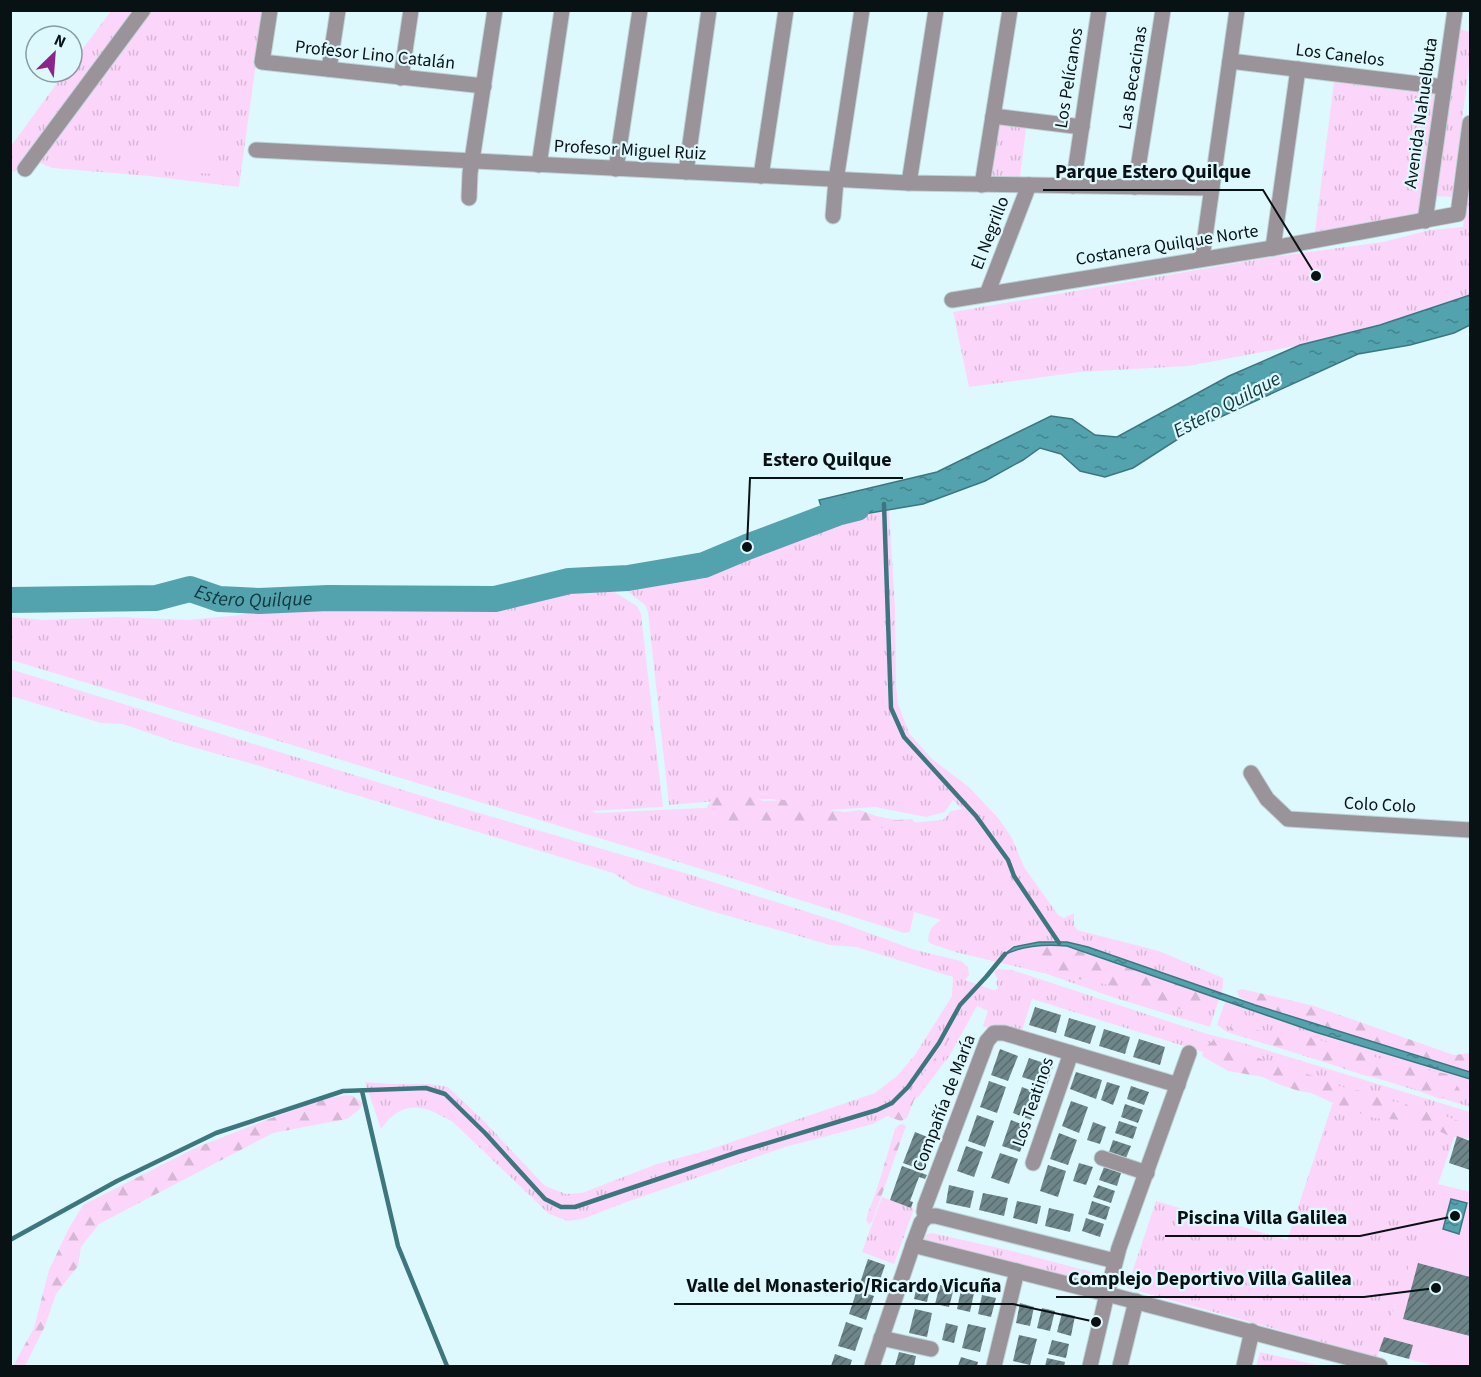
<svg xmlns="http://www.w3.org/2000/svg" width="1481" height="1377" viewBox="0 0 1481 1377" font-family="'Source Sans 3',sans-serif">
<defs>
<pattern id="grass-tufts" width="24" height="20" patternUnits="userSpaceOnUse" patternTransform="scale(1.5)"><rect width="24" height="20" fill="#fcd6fa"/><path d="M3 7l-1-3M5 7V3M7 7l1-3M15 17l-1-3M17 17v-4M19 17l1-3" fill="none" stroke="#d6b7d5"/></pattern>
<pattern id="forest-firs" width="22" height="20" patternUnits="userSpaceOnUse" patternTransform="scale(1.5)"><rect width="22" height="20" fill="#fcd6fa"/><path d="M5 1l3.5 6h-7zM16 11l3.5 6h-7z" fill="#d6b7d5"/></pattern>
<pattern id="water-ripples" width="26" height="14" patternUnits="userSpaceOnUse" patternTransform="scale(1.5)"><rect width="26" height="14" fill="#53a3ae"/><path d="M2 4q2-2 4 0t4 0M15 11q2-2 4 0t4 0" fill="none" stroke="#43838c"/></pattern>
<pattern id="building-hatch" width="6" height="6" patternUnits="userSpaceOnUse" patternTransform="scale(1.5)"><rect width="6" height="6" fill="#6e8689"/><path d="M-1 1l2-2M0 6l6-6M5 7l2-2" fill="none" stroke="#586c6f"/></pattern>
</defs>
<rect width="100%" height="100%" fill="#def9fd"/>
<!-- grass -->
<g fill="url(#grass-tufts)">
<polygon points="111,11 136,11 15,172 11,171 11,146 65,72 72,72 72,63"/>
<polygon points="152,11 263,11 239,187 149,176 52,168 40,163"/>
<polygon points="1457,28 1470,32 1470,58 1452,197 1434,196"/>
<polygon points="1335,74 1444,87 1425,221 1316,239 1315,232"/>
<polygon points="993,116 1027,121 1019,185 982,185"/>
<polygon points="1467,195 1470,195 1470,295 1380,325 1300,345 1188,366 1080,372 969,387 953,312 1272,257 1383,242 1430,230 1463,227"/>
<path d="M889,509L895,607L896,685L898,704L909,733L932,759L969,787L999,819L1012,838L1024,867L1058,915L1064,918L1074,913V925L1077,930L1159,951L1223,978V987L1210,1027L1115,998L1047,974L955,952L932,944L928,941C929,929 932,926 941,920L914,912L910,932L904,933L734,879L11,660L10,617L44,620L118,617L188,620L239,615L259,610L302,607L407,610L496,605L608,588L637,606L641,614L663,807L591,811L597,813L724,807L886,825L943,820L951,811L962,809L953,800L945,812L926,817L875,807L829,810L771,799H741L669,805L648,612L645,605L619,585C648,578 677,578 706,570C736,562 766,545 796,534C826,522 857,515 889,509Z"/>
<path d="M10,669L455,806L688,874L842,923L915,950L961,961L968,967L969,975L965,980L993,990L998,989L996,982L998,980L994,972L997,969L1012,970L1207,1034L1240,1042L1470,1112V1133L1457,1129L1438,1184L1470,1192L1419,1239L1377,1357L1127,1288L1156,1201L1287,1240L1336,1093L1032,999L1020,1037L983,1026L988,1011L977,1006L950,1055L919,1096L902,1108L873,1124L785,1147L621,1204L583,1219L568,1221L549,1214L453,1122C424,1105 403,1098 381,1129L365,1082L391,1084H430L448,1087L481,1118L545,1186L566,1194L582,1193L657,1164L708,1150L875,1093L897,1076L915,1055L952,996L953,977L856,947L830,945L711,911L634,886L613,873L253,764L178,743L123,724L101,723L11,696Z"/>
<polygon points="1225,1002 1315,1032 1470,1079 1470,1107 1227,1032 1217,1025"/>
<polygon points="882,1197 914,1209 894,1264 862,1252"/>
<polygon points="932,1233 1012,1251 1103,1275 1108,1279 1101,1286 927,1242 925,1237 927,1234"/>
<polygon points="1260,1352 1321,1366 1256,1366"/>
</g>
<!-- forest -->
<g fill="url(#forest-firs)">
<path d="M737,792L764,801L785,800L809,804L829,810L845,812L860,810L876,816L896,820L912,819L916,824L885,828L792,821L773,822L740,827L720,824L710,816L707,806C719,794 720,793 737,792Z"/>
<polygon points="1043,945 1068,945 1207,994 1213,1000 1208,1012 1200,1016 1109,985 1053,974 1043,966 1027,959 1019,954 1017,949"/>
<polygon points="1242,989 1314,1006 1454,1055 1470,1053 1470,1072 1255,1005 1239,997 1237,991"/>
<path d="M1233,1024C1248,1024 1261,1033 1276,1035C1285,1037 1291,1034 1300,1034L1398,1064L1447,1074L1455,1082L1461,1092L1440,1099L1396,1082L1363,1075L1292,1051L1233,1034L1229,1028Z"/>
<polygon points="951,1031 954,1034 947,1042 944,1056 922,1089 918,1090 907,1118 901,1121 889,1117 886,1112 910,1092 944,1046"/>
<polygon points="1214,1040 1237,1047 1267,1062 1327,1080 1338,1086 1366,1092 1384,1100 1404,1103 1416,1110 1434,1112 1470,1125 1470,1139 1449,1136 1437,1130 1402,1120 1374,1118 1340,1106 1311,1093 1299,1091 1278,1084 1263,1077 1228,1071 1202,1056 1204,1048"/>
<polygon points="346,1095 353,1096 363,1103 360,1109 347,1119 273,1133 99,1224 81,1247 78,1266 56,1294 45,1326 25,1366 13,1366 34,1328 49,1270 69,1228 83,1205 195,1148 266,1120 324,1099"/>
<polygon points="903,1124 906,1126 873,1220 869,1225 866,1220 868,1213 876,1192 895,1129 899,1125"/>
</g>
<!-- pitch -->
<g fill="#fcd6fa">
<polygon points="157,132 219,135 217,174 155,171"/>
<polygon points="1438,1185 1470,1192 1470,1366 1434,1366 1409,1359 1412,1345 1384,1337"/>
</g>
<!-- water -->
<g fill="url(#water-ripples)" stroke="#3c7780" stroke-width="1.5">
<polygon points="1470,295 1470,325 1454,333 1410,345 1358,354 1192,430 1133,468 1105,477 1080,471 1061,454 1040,448 1023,460 985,481 923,504 852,516 827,524 819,500 937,472 1051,416 1072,419 1095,435 1117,437 1229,376 1300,345 1380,325"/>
<path d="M1039,942H1067L1088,947L1255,1005L1470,1072V1079L1315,1032L1067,946C1044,944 1022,945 1002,956L1014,947Z"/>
<polygon points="1451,1199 1467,1203 1459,1234 1443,1229"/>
</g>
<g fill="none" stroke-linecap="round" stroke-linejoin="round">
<!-- stream -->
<g stroke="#3c7780" stroke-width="4.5">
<polyline points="884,504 891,708 904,737 976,816 1008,860 1014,876 1059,943"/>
<polyline points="362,1091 398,1246 447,1366"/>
<polyline points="10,1240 117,1181 216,1133 343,1091 426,1088 445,1094 485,1133 545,1199 561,1207 575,1207 738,1152 877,1110 892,1103 908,1087 939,1043 960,1005 986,977 1005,954"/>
</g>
<!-- river -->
<path stroke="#53a3ae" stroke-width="26" id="s1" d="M10,600L156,598L190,589L219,599L259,601L328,598L495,599L569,581L628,578L704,565L747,547L837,513L857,508"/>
</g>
<!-- building -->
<g fill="url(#building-hatch)">
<polygon points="1035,1007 1061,1015 1056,1033 1029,1025"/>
<polygon points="1069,1018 1096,1026 1090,1044 1064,1036"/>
<polygon points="1104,1029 1130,1037 1125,1054 1099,1046"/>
<polygon points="1139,1039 1165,1047 1160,1065 1133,1057"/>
<polygon points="1000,1049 1018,1056 1008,1081 991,1075"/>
<polygon points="1029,1058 1053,1066 1047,1085 1022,1077"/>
<polygon points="1076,1072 1102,1080 1096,1099 1070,1089"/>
<polygon points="989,1081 1006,1087 997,1113 980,1107"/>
<polygon points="1107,1082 1120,1086 1113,1105 1101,1100"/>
<polygon points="1131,1086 1149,1092 1144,1105 1127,1099"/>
<polygon points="1022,1087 1040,1094 1031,1120 1013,1113"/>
<polygon points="1071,1101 1088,1107 1079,1133 1062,1126"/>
<polygon points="1125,1104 1143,1110 1138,1123 1121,1117"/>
<polygon points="977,1115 994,1121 985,1147 968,1141"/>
<polygon points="1011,1120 1029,1127 1020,1152 1002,1146"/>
<polygon points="1119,1121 1137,1127 1133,1139 1115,1133"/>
<polygon points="1093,1122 1106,1127 1100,1144 1087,1140"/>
<polygon points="915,1132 930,1138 928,1143 931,1144 922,1170 903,1163"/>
<polygon points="1059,1133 1077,1140 1068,1165 1050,1159"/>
<polygon points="1457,1136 1470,1141 1470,1170 1449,1163"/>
<polygon points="1113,1140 1131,1146 1126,1158 1109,1152"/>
<polygon points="966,1146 983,1152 974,1177 957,1171"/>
<polygon points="1000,1153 1018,1159 1009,1184 991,1178"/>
<polygon points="1079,1163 1093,1167 1086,1185 1073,1181"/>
<polygon points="1048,1165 1066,1171 1058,1197 1040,1191"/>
<polygon points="902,1166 927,1175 925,1179 919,1177 910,1201 913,1202 911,1208 890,1200"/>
<polygon points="1104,1167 1121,1173 1117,1186 1099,1180"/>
<polygon points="949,1185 974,1191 970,1208 946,1203"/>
<polygon points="1098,1185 1115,1191 1111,1203 1093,1197"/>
<polygon points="983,1193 1008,1198 1004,1216 979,1210"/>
<polygon points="1017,1201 1041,1206 1037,1224 1013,1218"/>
<polygon points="1092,1201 1110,1207 1106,1220 1088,1214"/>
<polygon points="1049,1208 1074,1214 1070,1232 1045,1226"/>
<polygon points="1086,1218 1104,1224 1100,1237 1082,1231"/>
<polygon points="868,1259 885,1265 877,1289 860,1283"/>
<polygon points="1418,1263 1470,1277 1470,1336 1403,1319"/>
<polygon points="918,1280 931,1283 927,1302 914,1299"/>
<polygon points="940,1285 954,1288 949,1307 935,1304"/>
<polygon points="857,1290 874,1296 866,1320 849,1314"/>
<polygon points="961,1290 974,1293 970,1312 957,1309"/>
<polygon points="982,1295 996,1298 991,1317 978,1314"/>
<polygon points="1020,1303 1034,1307 1030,1326 1016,1323"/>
<polygon points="1042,1308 1055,1311 1050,1331 1037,1328"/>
<polygon points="915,1309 932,1313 927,1337 909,1333"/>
<polygon points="1062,1313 1075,1316 1071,1336 1057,1332"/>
<polygon points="846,1322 863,1328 855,1351 838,1346"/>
<polygon points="946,1323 958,1326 954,1343 942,1340"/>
<polygon points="968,1324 986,1328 980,1352 962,1348"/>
<polygon points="1019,1335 1037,1339 1030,1365 1013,1361"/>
<polygon points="1384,1337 1413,1345 1409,1359 1379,1351"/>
<polygon points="1052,1340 1069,1344 1066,1358 1048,1354"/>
<polygon points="899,1352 916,1356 914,1366 895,1366"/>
<polygon points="835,1354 852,1360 850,1366 831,1366"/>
<polygon points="961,1357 978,1362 977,1366 958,1366"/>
<polygon points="1047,1358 1065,1362 1064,1366 1045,1366"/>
</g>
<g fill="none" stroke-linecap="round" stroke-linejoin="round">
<!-- minor casing -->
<g stroke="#bcd4d8" stroke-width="17">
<g id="minor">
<polyline points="270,10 262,62 484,86"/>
<polyline points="1230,61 1444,87"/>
<polyline points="329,69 338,10"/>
<polyline points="401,78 411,10"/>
<polyline points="993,116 1082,127"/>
<polyline points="256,150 909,183 1212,188"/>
<polyline points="539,165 562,10"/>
<polyline points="25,169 143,10"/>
<polyline points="616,169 640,10"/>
<polyline points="686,172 709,10"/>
<polyline points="761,176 786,10"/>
<polyline points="909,183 936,10"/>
<polyline points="982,185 1010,10"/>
<polyline points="1073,186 1099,10"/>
<polyline points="1135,187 1163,10"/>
<polyline points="469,198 470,173 495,10"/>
<polyline points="833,216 836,180 862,10"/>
<polyline points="1425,221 1455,10"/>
<polyline points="1273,248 1298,69"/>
<polyline points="1202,258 1237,10"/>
<polyline points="987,294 1029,185"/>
<polyline points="952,300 1273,248 1458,214 1470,123"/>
<polyline points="1251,773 1267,799 1288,819 1470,830"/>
<polyline points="1102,1158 1147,1173"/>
<polyline points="1033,1163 1071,1053"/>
<polyline points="927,1216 924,1212 925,1206 987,1041 994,1033 1004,1033 1178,1085"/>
<polyline points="927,1216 936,1216 1115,1261"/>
<polyline points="913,1245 1107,1294 1119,1248 1189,1053"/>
<polyline points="881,1338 931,1349"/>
<polyline points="872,1366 913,1245 921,1223 927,1216"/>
<polyline points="994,1366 1017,1271"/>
<polyline points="1244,1366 1252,1331"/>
</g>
</g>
<!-- tertiary casing -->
<g stroke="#bcd4d8" stroke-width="17">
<g id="tertiary">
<polyline points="1090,1366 1107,1294 1380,1366"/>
<polyline points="1120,1366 1136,1301"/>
</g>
</g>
<!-- minor -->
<use href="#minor" stroke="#9a9399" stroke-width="15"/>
<!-- tertiary -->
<use href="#tertiary" stroke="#9a9399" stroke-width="15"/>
</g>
<g text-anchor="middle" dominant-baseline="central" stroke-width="4.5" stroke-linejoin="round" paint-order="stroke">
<!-- street labels -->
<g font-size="18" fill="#081113" stroke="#def9fd">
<text transform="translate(375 55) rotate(6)">Profesor Lino Catalán</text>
<text transform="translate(1340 55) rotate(7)">Los Canelos</text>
<text transform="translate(1069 78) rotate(-81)">Los Pelícanos</text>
<text transform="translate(1133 78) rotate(-81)">Las Becacinas</text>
<text transform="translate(1421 113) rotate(-82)">Avenida Nahuelbuta</text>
<text transform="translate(630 150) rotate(3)">Profesor Miguel Ruiz</text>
<text transform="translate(990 233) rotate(-69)">El Negrillo</text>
<text transform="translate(1167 245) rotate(-9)">Costanera Quilque Norte</text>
<text transform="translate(1380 805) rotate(3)">Colo Colo</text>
<text transform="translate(1033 1102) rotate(-71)">Los Teatinos</text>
<text transform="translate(944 1103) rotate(-69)">Compañía de María</text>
</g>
<!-- water labels -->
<g font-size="20" font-style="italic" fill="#11383e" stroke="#def9fd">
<text transform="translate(1227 405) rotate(-28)">Estero Quilque</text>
<text stroke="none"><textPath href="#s1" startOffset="246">Estero Quilque</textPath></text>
</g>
</g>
<!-- callouts -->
<path fill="none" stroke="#081113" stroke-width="2" d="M1316 276L1263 190H1043M747 547L750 478H903M1455 1216L1360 1236H1165M1436 1288L1364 1297H1056M1096 1322L1013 1304H674"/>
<g fill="#081113" stroke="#def9fd" stroke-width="2">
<circle cx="1316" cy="276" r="6"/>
<circle cx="747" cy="547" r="6"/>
<circle cx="1455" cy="1216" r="6"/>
<circle cx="1436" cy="1288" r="6"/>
<circle cx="1096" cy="1322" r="6"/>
</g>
<g font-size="20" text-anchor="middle" font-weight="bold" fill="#081113" stroke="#def9fd" stroke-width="4.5" stroke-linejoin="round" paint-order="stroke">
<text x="1153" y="178">Parque Estero Quilque</text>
<text x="827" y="466">Estero Quilque</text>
<text x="1262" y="1224">Piscina Villa Galilea</text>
<text x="1210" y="1285">Complejo Deportivo Villa Galilea</text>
<text x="844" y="1292">Valle del Monasterio/Ricardo Vicuña</text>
</g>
<!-- border -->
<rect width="1481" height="1377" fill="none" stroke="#081113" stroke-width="24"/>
<!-- north arrow -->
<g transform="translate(54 54) rotate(25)"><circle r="28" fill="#def9fd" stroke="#889c9f" stroke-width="1.5"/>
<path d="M0-4.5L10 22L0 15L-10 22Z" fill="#8b248b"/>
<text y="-9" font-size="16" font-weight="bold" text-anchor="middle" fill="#081113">N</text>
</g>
</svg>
